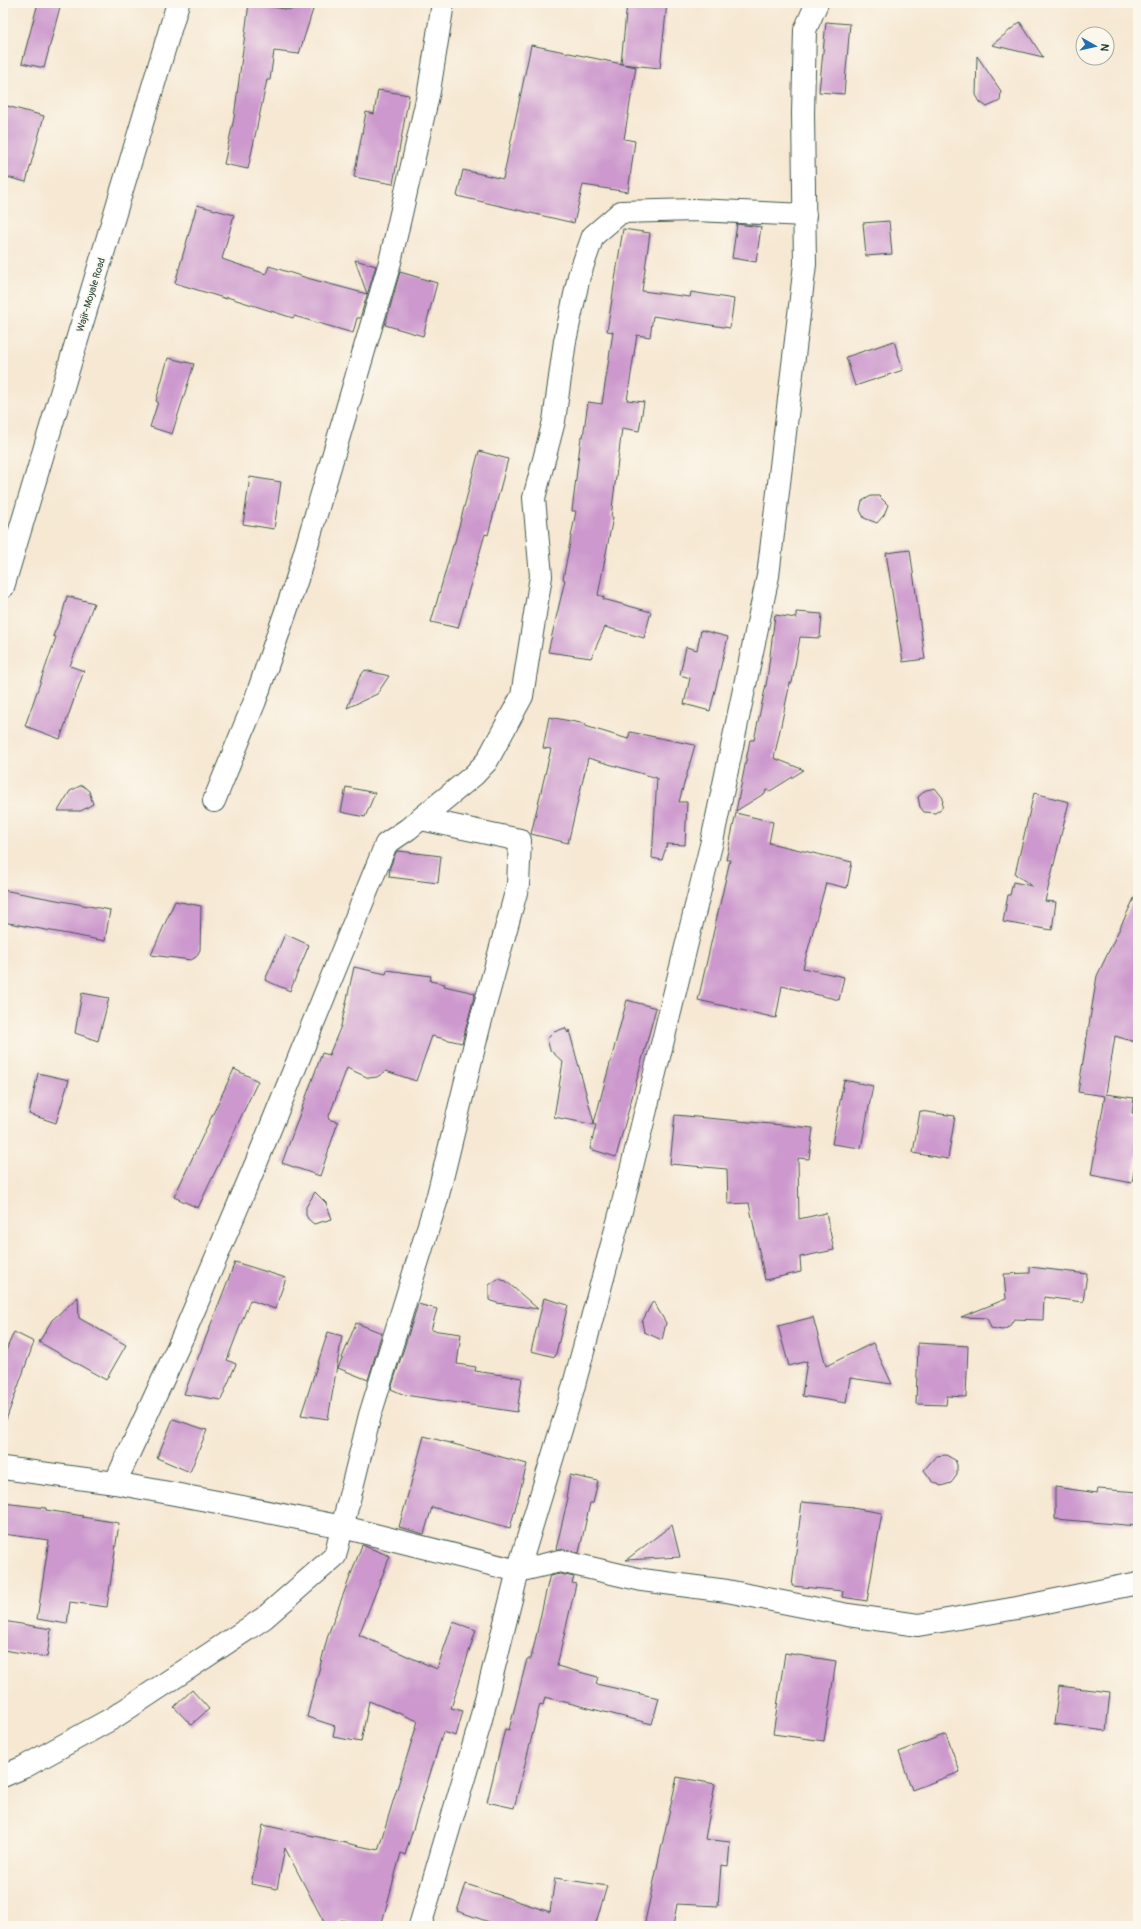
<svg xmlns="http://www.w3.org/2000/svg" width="1141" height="1929" viewBox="0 0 1141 1929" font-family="Pangolin,sans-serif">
<rect width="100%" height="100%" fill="#fbf7ec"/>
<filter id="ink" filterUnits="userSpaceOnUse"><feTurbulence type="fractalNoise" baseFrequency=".025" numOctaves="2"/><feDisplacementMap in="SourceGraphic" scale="8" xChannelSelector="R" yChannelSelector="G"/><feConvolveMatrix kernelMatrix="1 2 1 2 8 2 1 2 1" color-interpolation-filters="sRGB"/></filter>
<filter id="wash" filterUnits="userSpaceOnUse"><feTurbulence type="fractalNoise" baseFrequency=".012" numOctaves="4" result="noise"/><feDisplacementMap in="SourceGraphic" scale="16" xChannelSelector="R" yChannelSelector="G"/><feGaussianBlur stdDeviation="0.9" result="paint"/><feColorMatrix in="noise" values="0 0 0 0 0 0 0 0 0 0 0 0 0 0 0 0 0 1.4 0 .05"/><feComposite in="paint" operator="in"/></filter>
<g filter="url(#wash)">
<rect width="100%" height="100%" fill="#f6e8d3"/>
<g id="blocks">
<!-- building -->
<g fill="#cc98cd">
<polygon points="38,3 61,3 44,68 22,63"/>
<polygon points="249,3 291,10 302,3 315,3 299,54 274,51 270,80 267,80 248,169 224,164 234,118"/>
<polygon points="627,3 667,3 660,68 621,64"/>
<polygon points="826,22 850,24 844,94 819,92"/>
<polygon points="1020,22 1043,57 992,45"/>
<polygon points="531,45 636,67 624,139 635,141 628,192 583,185 574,223 457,196 463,170 503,179"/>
<polygon points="977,56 1001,91 1000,101 987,107 980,102 976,95"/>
<polygon points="378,90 409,95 393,184 354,177 366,112 374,114"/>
<polygon points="3,105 44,116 26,182 3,176"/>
<polygon points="197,205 234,215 222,259 266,274 269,266 307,278 367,294 355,260 376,266 360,318 357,318 353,333 294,316 293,318 227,297 227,299 175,283"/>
<polygon points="889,221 892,254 866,256 863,223"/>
<polygon points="737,224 761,227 756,262 732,258"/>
<polygon points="623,229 650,233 642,291 690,297 691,292 734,299 730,328 653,316 650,337 637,335 627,400 644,402 639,431 622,428 611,517 613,517 598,595 604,597 603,599 651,612 644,638 605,627 591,658 548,652 565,580 563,579 576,511 572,511 581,437 583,437 588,402 602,404 613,332 607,331"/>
<polygon points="400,272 437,283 423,336 385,325"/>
<polygon points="894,341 903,370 855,386 846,357"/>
<polygon points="168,358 194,364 172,434 150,427 158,402 156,401"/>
<polygon points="479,451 508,459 488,535 485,534 458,628 431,622 453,545 454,545"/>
<polygon points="250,477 281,482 274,529 243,524"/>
<polygon points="871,496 879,496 888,505 884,515 877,523 864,518 860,510 862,501"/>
<polygon points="910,550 925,659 903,662 886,553"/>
<polygon points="67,596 94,603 70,666 84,671 60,739 25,726 56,637 53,636 62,615"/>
<polygon points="796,612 822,614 820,638 800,637 792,683 790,683 774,758 804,770 770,791 766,790 765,793 736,811 750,740 754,740 767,680 775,615 796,618"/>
<polygon points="701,630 728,637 710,711 684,704 690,678 680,675 686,647 697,650"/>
<polygon points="365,670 389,676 377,694 347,708 359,678"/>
<polygon points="549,717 586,724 585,726 628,739 630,732 695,745 679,802 687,802 685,845 667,844 662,860 652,858 657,778 588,758 568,843 531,834 551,749 543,748"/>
<polygon points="82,785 89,791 93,804 81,811 58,811 70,791"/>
<polygon points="346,787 375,793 365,817 341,812"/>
<polygon points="935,788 943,798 942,808 935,813 924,812 920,807 918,797 926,790"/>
<polygon points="1034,793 1069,802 1045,901 1056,902 1052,930 1003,922 1008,895 1010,895 1013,882 1032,886 1015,874"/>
<polygon points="736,813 773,822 769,843 852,862 847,888 826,883 803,968 844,977 839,1000 782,986 776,1018 698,1000 730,860 726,860"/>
<polygon points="399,851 441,856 438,883 389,877 390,867 396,852"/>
<polygon points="3,890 110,910 105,941 3,922"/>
<polygon points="1138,890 1138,1043 1115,1036 1106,1094 1134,1098 1132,1113 1138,1114 1138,1147 1132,1183 1091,1175 1105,1096 1078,1092 1097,976"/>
<polygon points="175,901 201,906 200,950 196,957 191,960 151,955"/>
<polygon points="285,934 309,945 290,991 265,980"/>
<polygon points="354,967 386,974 387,970 431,976 430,981 445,984 444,986 475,993 462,1043 432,1036 416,1081 386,1071 377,1077 369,1078 347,1068 328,1119 338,1122 320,1176 282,1163 322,1053 329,1055 341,1026"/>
<polygon points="82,993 109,998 98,1041 75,1033"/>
<polygon points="627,1000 656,1008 616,1157 590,1149 596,1125 554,1117 563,1062 550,1050 547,1039 554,1032 565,1028 568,1033 569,1030 594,1123"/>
<polygon points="234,1069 258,1081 198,1208 174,1197"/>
<polygon points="38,1073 69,1080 56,1123 29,1114"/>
<polygon points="844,1080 873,1086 861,1148 832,1144"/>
<polygon points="920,1111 955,1116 948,1159 913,1153"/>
<polygon points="675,1115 813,1128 809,1159 798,1158 799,1219 826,1213 834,1250 800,1257 801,1272 765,1280 749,1203 728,1204 727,1169 670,1164"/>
<polygon points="315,1192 326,1203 332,1219 314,1224 308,1219 306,1215 306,1207"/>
<polygon points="235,1262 286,1278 275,1309 250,1300 227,1360 236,1364 221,1400 184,1394"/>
<polygon points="1030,1267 1087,1274 1083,1302 1044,1297 1043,1320 1014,1319 1009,1327 1002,1330 991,1328 987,1318 961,1317 1006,1299 1004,1274 1030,1273"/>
<polygon points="498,1279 506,1281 538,1309 497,1303 489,1300 489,1285"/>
<polygon points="78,1297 79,1318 126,1345 106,1380 39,1342 52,1320"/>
<polygon points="544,1298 568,1305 555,1357 531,1351"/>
<polygon points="653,1301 666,1323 662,1340 644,1332 642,1322"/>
<polygon points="418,1304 437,1309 431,1330 461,1334 457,1364 476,1367 475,1371 522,1378 517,1412 405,1395 391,1389"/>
<polygon points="813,1317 826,1366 873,1343 892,1384 850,1378 846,1403 802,1396 807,1361 789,1366 778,1326"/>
<polygon points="356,1323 382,1333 368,1380 338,1368"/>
<polygon points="14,1332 34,1342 6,1420 3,1419 3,1357"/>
<polygon points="328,1332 342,1336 328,1419 301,1415"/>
<polygon points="918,1343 968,1346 966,1397 947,1396 946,1405 916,1404"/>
<polygon points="173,1419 207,1430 190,1472 157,1458"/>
<polygon points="424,1436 527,1464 510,1528 432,1507 424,1534 399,1527"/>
<polygon points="946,1455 955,1460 957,1465 957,1475 951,1483 941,1486 932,1481 924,1470 936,1456"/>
<polygon points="570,1475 598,1481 593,1503 590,1503 579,1553 556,1549 568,1498 566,1498"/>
<polygon points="1055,1487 1097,1493 1098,1489 1138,1492 1138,1526 1055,1519"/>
<polygon points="802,1502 854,1507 852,1508 882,1513 867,1601 842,1597 843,1591 792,1586"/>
<polygon points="3,1503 46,1508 46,1510 83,1516 82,1517 119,1523 107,1607 70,1602 67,1624 37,1619 49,1540 3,1534"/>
<polygon points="672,1525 680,1557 626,1560"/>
<polygon points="362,1545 390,1556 359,1635 437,1669 453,1622 476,1630 451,1708 463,1711 456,1736 443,1732 405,1855 401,1853 381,1926 363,1926 342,1920 331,1926 326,1926 285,1848 277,1889 251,1884 263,1825 378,1850 418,1721 369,1701 361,1742 333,1737 335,1726 307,1717 328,1635"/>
<polygon points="560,1574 574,1577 572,1583 576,1584 557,1666 598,1677 596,1684 659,1698 652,1724 545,1697 543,1705 540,1704 514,1808 487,1802 505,1729 509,1730 527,1659 531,1659 549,1578 550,1576"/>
<polygon points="3,1621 51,1629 47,1657 3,1650"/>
<polygon points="785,1653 836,1661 824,1741 773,1734"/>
<polygon points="1059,1686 1110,1692 1106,1731 1054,1724"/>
<polygon points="192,1690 209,1709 191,1725 174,1707"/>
<polygon points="946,1734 960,1772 912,1790 899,1752"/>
<polygon points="677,1777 715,1784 705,1839 730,1842 728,1866 721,1865 718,1906 677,1904 673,1926 644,1926"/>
<polygon points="555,1878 607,1886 595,1926 501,1926 457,1911 466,1884 550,1912"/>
</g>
</g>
</g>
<g filter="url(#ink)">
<use href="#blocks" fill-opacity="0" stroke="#3f574c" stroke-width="1"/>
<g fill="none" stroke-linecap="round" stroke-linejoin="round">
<!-- street casing -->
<g stroke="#3f574c" stroke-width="24">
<g id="street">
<polyline points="214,801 255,701 297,579 390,262 429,91 443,3"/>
<polyline points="3,1468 115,1483 212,1501 343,1527 518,1571 560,1561 642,1580 727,1591 848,1615 918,1625 1017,1608 1138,1583"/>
<polyline points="115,1483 183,1336 257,1161 386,844 408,829 474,775 487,761 522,696 541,576 534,498 554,421 565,341 579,276 593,236 621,212 695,210 805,215"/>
<polyline points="3,1776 24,1767 113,1718 166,1683 264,1618 335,1556 370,1415 437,1199 479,1027 518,885 520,840 421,819"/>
<polyline points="420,1926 479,1727 518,1571 569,1403 621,1211 712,841 768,576 805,264 803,113 805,30 817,3"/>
</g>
</g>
<!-- secondary casing -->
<g stroke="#3f574c" stroke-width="24">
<polyline id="secondary" points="3,587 178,3"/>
</g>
<!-- street -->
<use href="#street" stroke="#fff" stroke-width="22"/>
<!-- secondary -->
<use href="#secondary" stroke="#fff" stroke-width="22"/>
</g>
</g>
<g text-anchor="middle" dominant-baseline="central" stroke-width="3.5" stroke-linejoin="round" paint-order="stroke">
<!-- street labels -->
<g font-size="10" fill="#1f3d34" stroke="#fbf7ec">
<text transform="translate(91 295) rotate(-73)">Wajir-Moyale Road</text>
</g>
</g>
<!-- margin -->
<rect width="1141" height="1929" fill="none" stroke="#fbf7ec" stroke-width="16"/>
<!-- north arrow -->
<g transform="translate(1095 46) rotate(98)"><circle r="19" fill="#fbf7ec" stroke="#a3ada2"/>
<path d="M0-3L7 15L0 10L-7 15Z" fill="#1f6fb2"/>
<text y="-6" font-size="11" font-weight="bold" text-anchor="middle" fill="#1f3d34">N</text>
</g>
</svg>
